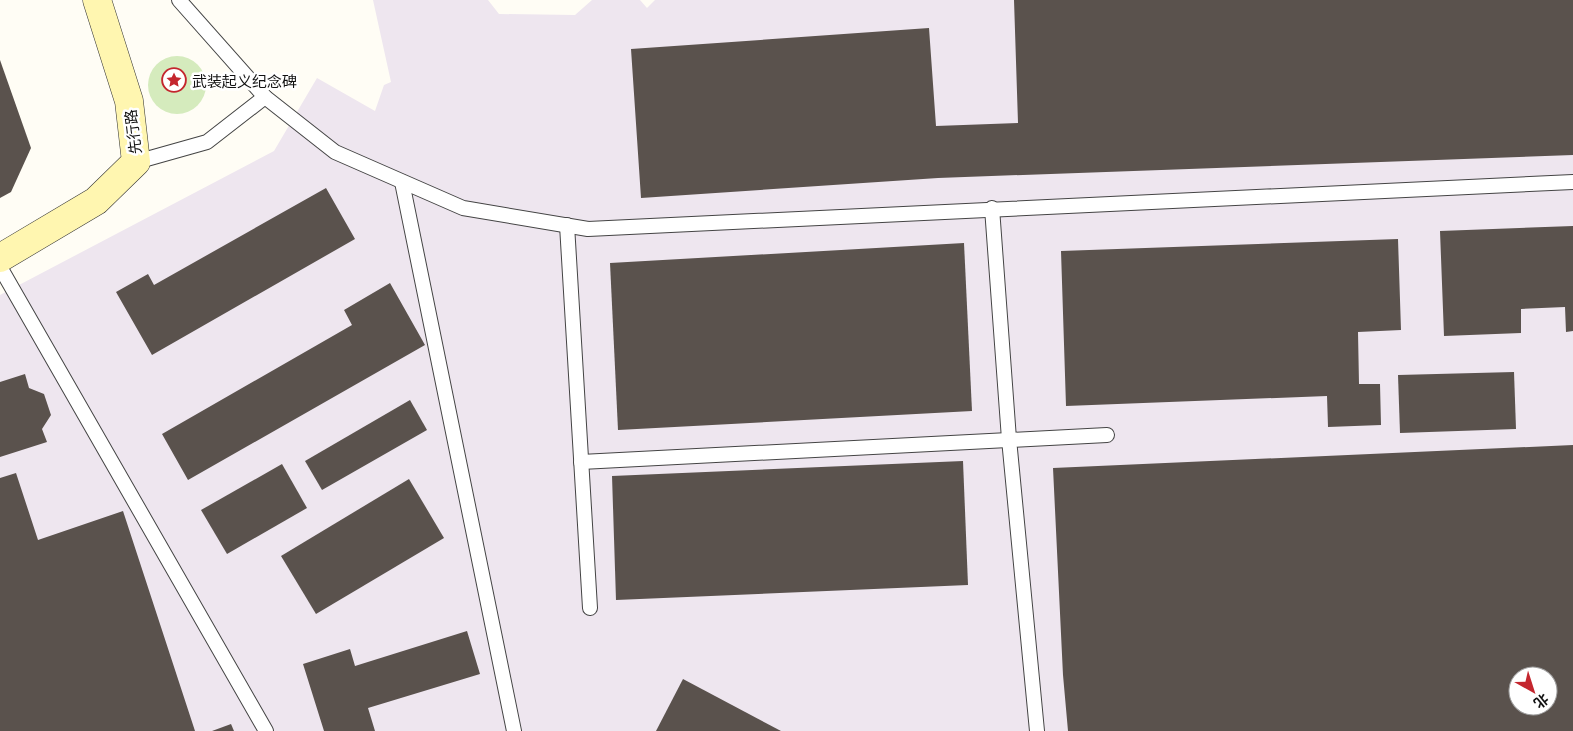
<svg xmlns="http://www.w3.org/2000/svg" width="1573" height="731" viewBox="0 0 1573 731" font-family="Literata,'Noto Sans SC',serif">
<rect width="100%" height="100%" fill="#fffdf5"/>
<!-- industrial -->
<path fill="#eee6ef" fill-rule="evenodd" d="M373,0H488L499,14L575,15L592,0H640L647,8L655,0H1573V731H0V295L274,151L317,78L375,111L384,85L391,82ZM1518,676H1548V706H1518Z"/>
<!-- green -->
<circle fill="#d5ebbd" cx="177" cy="85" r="29"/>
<!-- building -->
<g fill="#5a524d" fill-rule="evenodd">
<polygon points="1014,0 1573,0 1573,155 938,178 641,198 631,49 929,28 936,126 1018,123"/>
<polygon points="0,60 31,148 11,192 0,198"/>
<polygon points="326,188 355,239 152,355 116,292 148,274 154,285"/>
<polygon points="1573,226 1573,331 1566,332 1565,307 1521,309 1521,333 1444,336 1440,231"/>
<polygon points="1398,239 1401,330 1358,332 1359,384 1380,384 1381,425 1328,427 1327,396 1066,406 1061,251"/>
<polygon points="964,243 972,411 618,430 610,263"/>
<polygon points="390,283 425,345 188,480 162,434 352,325 344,310"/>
<polygon points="1514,372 1516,429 1400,433 1398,375"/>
<polygon points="25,374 29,388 44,394 51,415 42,429 47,442 0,457 0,382"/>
<polygon points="410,400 427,430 322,490 305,461"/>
<path d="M1573,445V731H1068L1063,675L1053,468ZM1518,676H1548V706H1518Z"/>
<polygon points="963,461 968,585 616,600 612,476"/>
<polygon points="282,464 307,508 227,554 201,510"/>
<polygon points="16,473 38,540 123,511 195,731 0,731 0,478"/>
<polygon points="409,479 444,538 316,614 281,556"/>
<polygon points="467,631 480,674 368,708 375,731 324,731 303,664 350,649 355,666"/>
<polygon points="683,679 781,731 656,731"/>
<polygon points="231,724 234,731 212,731"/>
</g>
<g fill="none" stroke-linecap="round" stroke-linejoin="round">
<!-- lane casing -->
<g stroke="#444" stroke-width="16">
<g id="lane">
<polyline points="179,0 265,97 335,152 463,208 588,229 1573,182"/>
<polyline points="136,162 207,142 265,97"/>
<polyline points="402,182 514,731"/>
<polyline points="992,208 1009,439 1037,731"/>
<polyline points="567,225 590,608"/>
<polyline points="0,267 266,731"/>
<polyline points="581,462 1107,435"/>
</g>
</g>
<!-- secondary casing -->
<g stroke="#333" stroke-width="29">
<polyline id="secondary" points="0,258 96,201 136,162 129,101 97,0"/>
</g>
<!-- lane -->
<use href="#lane" stroke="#fff" stroke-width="14"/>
<!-- secondary -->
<use href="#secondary" stroke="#fff6b0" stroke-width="28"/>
</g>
<!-- icons -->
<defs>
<g id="sight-ring" transform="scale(1.25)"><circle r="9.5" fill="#fff" stroke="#c4262e" stroke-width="1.5"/><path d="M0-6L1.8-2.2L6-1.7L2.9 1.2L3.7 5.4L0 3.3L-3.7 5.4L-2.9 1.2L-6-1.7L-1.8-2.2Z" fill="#c4262e"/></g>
</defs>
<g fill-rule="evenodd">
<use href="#sight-ring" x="174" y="80"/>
</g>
<g text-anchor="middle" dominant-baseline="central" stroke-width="5" stroke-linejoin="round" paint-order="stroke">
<!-- poi labels -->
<g font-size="15" fill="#111" stroke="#fff" text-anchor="start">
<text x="192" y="80">武装起义纪念碑</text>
</g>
<!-- street labels -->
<g font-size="15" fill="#111" stroke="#fff">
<text transform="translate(132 132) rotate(-97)">先行路</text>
</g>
</g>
<!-- north arrow -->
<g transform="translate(1533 691) rotate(141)"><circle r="24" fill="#ffffff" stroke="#a0a0a0"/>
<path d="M0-4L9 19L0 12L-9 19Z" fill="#c4262e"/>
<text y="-8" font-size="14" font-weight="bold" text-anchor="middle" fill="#111111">北</text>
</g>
</svg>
